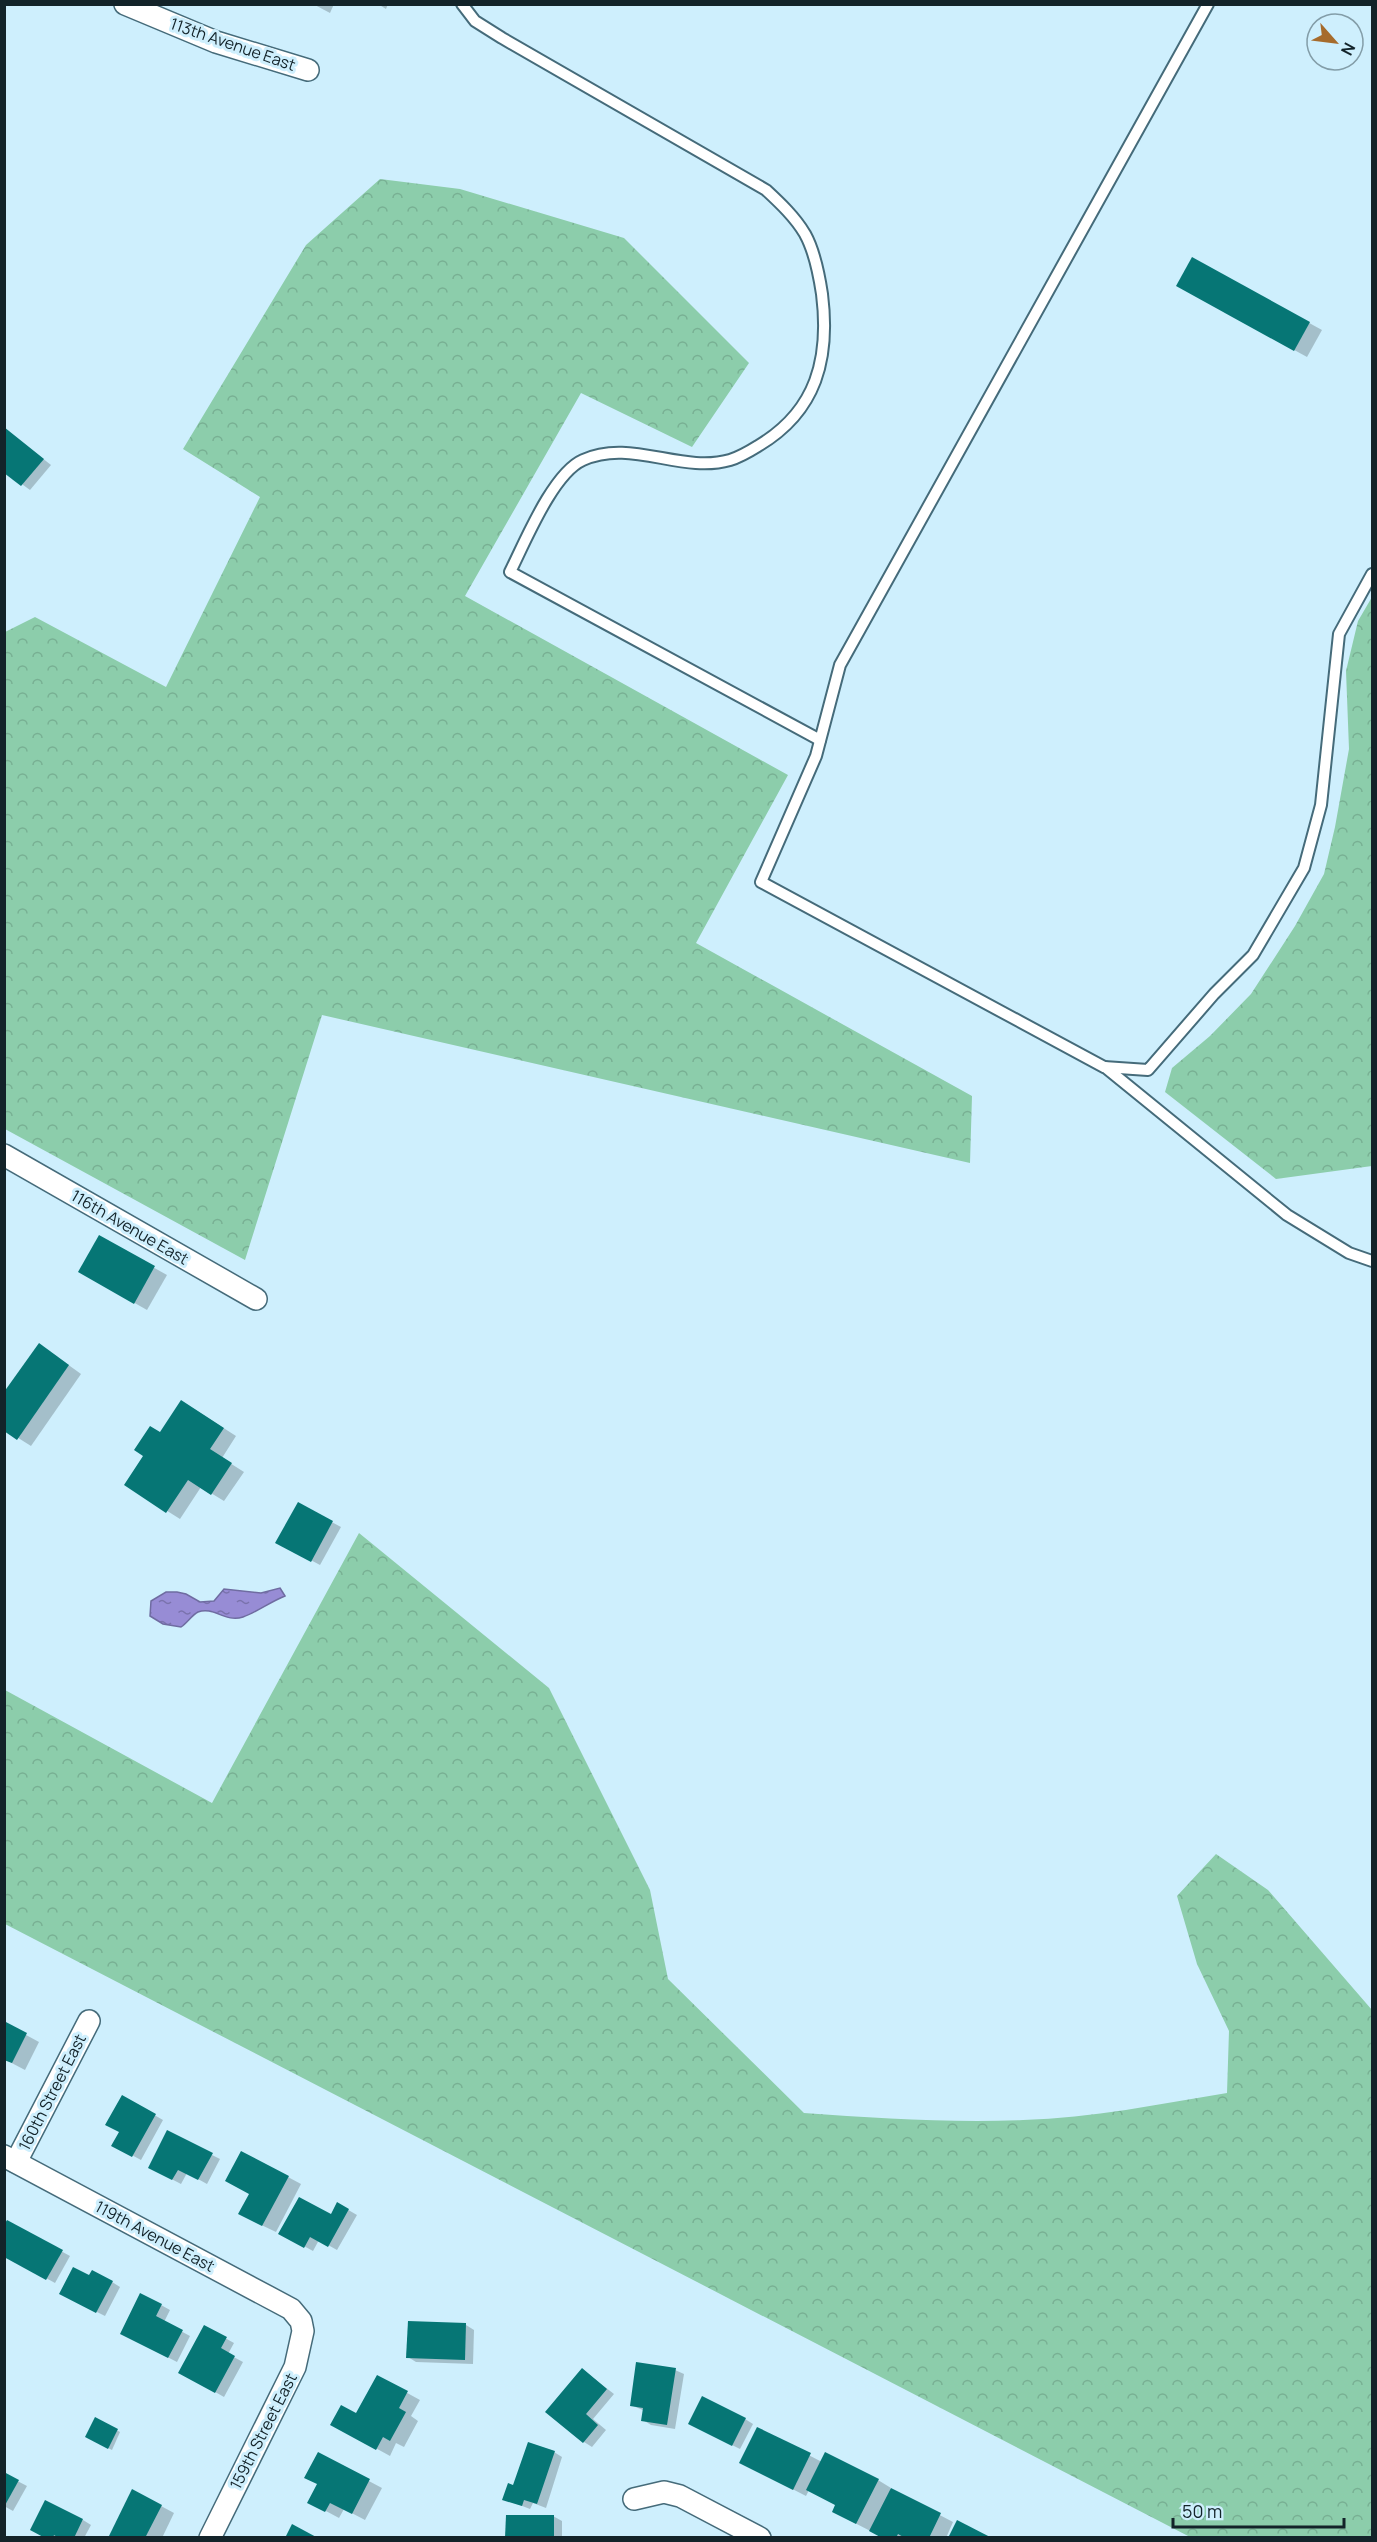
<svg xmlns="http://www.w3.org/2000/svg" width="1377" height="2542" viewBox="0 0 1377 2542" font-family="Manrope,sans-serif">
<defs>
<pattern id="forest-crowns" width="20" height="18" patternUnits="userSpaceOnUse" patternTransform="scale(1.5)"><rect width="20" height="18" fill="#8ccdab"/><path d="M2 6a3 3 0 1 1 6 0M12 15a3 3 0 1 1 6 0" fill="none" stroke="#78b093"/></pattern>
<pattern id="water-ripples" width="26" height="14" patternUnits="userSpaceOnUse" patternTransform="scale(1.5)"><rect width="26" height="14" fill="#978cd5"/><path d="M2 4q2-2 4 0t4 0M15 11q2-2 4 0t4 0" fill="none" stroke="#7a72ad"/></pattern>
</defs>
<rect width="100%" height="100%" fill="#ceeffd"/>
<!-- forest -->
<g fill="url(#forest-crowns)">
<polygon points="380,179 460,189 624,238 749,363 692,447 581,393 465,596 788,775 696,943 972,1096 970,1163 322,1015 245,1260 5,1129 5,632 35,617 166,687 260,497 183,449 306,245"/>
<polygon points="1372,597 1372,1166 1276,1179 1165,1092 1172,1068 1210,1036 1251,994 1295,926 1324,874 1335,827 1349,749 1346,671 1358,621"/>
<path d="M359,1533L549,1688L650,1890L668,1979L804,2113C876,2118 950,2123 1023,2120C1092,2118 1160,2104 1227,2093L1229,2031L1197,1964L1177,1896L1216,1854L1268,1890L1372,2010V2537H1190L5,1924V1690L212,1803Z"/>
</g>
<!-- water -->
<path fill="url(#water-ripples)" stroke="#6f6ca1" stroke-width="1.5" d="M280,1588L285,1596C270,1602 257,1612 243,1617C225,1623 214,1606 198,1612C192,1615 187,1623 181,1627L163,1624L150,1616L151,1601L166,1592H177L186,1594L200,1602L214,1601L224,1589L261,1593Z"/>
<!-- shadow -->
<g fill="#0003">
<polygon points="313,4 334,4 330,13"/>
<polygon points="378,4 388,4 386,9"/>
<polygon points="1193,259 1322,330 1307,357 1178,286"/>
<polygon points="4,428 51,465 30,490 4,471"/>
<polygon points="99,1237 167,1275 147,1310 80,1272"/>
<polygon points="52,1353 81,1374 31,1446 4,1429"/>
<polygon points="194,1409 236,1436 222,1458 244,1472 224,1501 201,1487 180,1519 126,1485 161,1434"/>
<polygon points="298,1504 341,1527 320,1565 277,1542"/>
<polygon points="4,2023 39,2042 25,2070 4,2059"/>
<polygon points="123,2097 163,2120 141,2160 113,2145 121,2132"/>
<polygon points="212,2155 220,2159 207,2184 187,2173 181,2184 158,2172"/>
<polygon points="288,2177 301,2184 276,2232 253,2221 250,2194"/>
<polygon points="338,2204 357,2215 337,2250 319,2240 313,2251 280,2233 331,2216"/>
<polygon points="8,2222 70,2256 55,2283 4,2255"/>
<polygon points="89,2277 112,2282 120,2287 105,2316 69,2298"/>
<polygon points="161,2305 170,2310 164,2322 190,2336 177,2362 130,2338"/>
<polygon points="466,2325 474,2330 473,2364 416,2362 408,2357"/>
<polygon points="205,2327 234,2343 228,2354 243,2362 224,2397 180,2372"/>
<polygon points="583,2370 614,2394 593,2419 606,2430 592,2447 584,2442"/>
<polygon points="675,2370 684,2374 675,2429 651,2425 643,2420 645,2411 631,2405"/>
<polygon points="378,2377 420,2400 411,2416 418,2421 404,2447 396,2443 390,2456 332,2424 357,2415"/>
<polygon points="96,2419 120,2432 112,2450 87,2437"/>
<polygon points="745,2419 753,2424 740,2449 698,2428"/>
<polygon points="758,2429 822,2462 878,2480 891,2488 890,2489 953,2522 946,2538 884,2538 847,2519 837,2505 809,2490 806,2496 753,2469"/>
<polygon points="554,2452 562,2457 546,2508 533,2503 530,2509 504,2499"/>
<polygon points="318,2454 382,2488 365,2520 344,2509 339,2518 309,2502 318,2484"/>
<polygon points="4,2474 27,2486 13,2511 4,2506"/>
<polygon points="161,2506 174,2513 162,2538 109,2538"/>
<polygon points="553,2516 562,2521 562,2538 507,2538"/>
<polygon points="83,2520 91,2525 84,2538 47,2538"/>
</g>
<!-- building -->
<g fill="#067675">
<polygon points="1192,257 1310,322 1294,351 1176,286"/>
<polygon points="4,427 44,459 21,486 4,473"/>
<polygon points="99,1235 155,1266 134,1304 78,1272"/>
<polygon points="39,1343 69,1365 17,1440 4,1431 4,1392"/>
<polygon points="181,1400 224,1428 210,1449 232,1463 211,1495 188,1480 166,1513 124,1485 143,1456 134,1450 150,1426 160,1432"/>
<polygon points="298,1502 333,1521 311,1562 275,1543"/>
<polygon points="4,2021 27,2033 12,2063 4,2060"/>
<polygon points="122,2095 156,2114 132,2157 111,2146 119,2132 105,2125"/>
<polygon points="167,2130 213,2153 198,2180 178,2170 172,2180 148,2168"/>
<polygon points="241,2151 289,2176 262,2226 238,2214 249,2194 225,2181"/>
<polygon points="299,2197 331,2214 337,2202 349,2209 328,2247 310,2237 304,2248 278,2234"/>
<polygon points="7,2220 63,2250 46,2280 4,2257 4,2225"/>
<polygon points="73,2267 89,2275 92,2270 113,2281 96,2313 59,2294"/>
<polygon points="140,2293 162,2304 156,2316 183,2330 168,2358 120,2334"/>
<polygon points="408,2321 466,2323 465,2360 406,2358"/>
<polygon points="204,2325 227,2337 221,2348 235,2356 215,2393 178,2373"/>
<polygon points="636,2362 676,2368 667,2425 641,2421 643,2408 630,2406"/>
<polygon points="582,2368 607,2389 586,2414 598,2425 583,2443 545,2412"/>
<polygon points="377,2375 408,2391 399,2408 406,2412 390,2441 383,2437 376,2450 330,2425 341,2405 356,2413"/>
<polygon points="702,2396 746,2418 732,2446 688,2424"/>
<polygon points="95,2417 118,2429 108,2449 85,2437"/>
<polygon points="757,2427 811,2453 793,2490 739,2463"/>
<polygon points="528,2442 555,2451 537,2504 524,2500 522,2506 502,2500 508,2483 513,2485"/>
<polygon points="318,2452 370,2479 352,2514 330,2503 325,2512 307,2503 317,2484 304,2478"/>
<polygon points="825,2452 879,2479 856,2524 832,2512 835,2505 806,2490"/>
<polygon points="4,2472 19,2480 4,2507"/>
<polygon points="891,2488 941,2513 929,2538 905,2538 898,2534 896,2538 882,2538 869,2531"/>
<polygon points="132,2489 162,2505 145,2538 108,2538"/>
<polygon points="45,2500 83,2519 74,2538 59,2538 54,2535 53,2538 45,2538 30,2530"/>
<polygon points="506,2515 554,2515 554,2537 505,2538"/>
<polygon points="957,2520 992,2538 948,2538"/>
<polygon points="292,2524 318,2538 285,2538"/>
</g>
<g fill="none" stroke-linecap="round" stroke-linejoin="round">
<!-- service casing -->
<g stroke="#456b7a" stroke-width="14">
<g id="service">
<path d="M462,4L475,21L502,38L766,190C780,203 795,217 805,234C815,252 819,274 822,294C830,358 817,411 758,446C750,451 740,457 730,460C681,474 631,438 583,460C553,473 525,542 510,572L820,740"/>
<polyline points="1208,4 840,665 816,756 761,882 1104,1067 1148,1070 1214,994 1253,955 1304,868 1321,805 1339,634 1372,574"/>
<polyline points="1105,1067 1287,1215 1349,1253 1372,1261"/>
</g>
</g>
<!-- minor casing -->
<g stroke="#456b7a" stroke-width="24">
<g id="minor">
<polyline points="125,4 216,42 308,70"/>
<polyline points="4,1155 256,1299"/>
<polyline points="4,2156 291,2309 301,2321 303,2331 295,2367 210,2538"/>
<polyline points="16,2162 89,2021"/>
<polyline points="634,2499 664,2492 680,2496 760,2538"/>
</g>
</g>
<!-- service -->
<use href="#service" stroke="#fff" stroke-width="10"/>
<!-- minor -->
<use href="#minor" stroke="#fff" stroke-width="21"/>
</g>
<g text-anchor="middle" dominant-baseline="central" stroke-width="6" stroke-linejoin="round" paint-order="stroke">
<!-- street labels -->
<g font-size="16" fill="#132329" stroke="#ceeffd">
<text transform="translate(233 44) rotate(19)">113th Avenue East</text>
<text transform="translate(130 1227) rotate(30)">116th Avenue East</text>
<text transform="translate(52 2092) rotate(-63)">160th Street East</text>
<text transform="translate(155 2236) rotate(28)">119th Avenue East</text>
<text transform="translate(263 2431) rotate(-63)">159th Street East</text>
</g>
</g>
<!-- border -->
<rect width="1377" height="2542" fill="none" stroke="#132329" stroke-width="12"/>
<!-- north arrow -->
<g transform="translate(1335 42) rotate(118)"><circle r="28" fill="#ceeffd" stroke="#839da8" stroke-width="1.5"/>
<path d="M0-4.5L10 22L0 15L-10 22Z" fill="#a66b2c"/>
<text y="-9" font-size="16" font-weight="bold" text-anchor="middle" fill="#132329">N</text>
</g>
<!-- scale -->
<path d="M1173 2518v9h171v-9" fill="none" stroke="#132329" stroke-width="3"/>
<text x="1182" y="2518" font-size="18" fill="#132329" stroke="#ceeffd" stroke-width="4.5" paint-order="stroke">50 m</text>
</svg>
